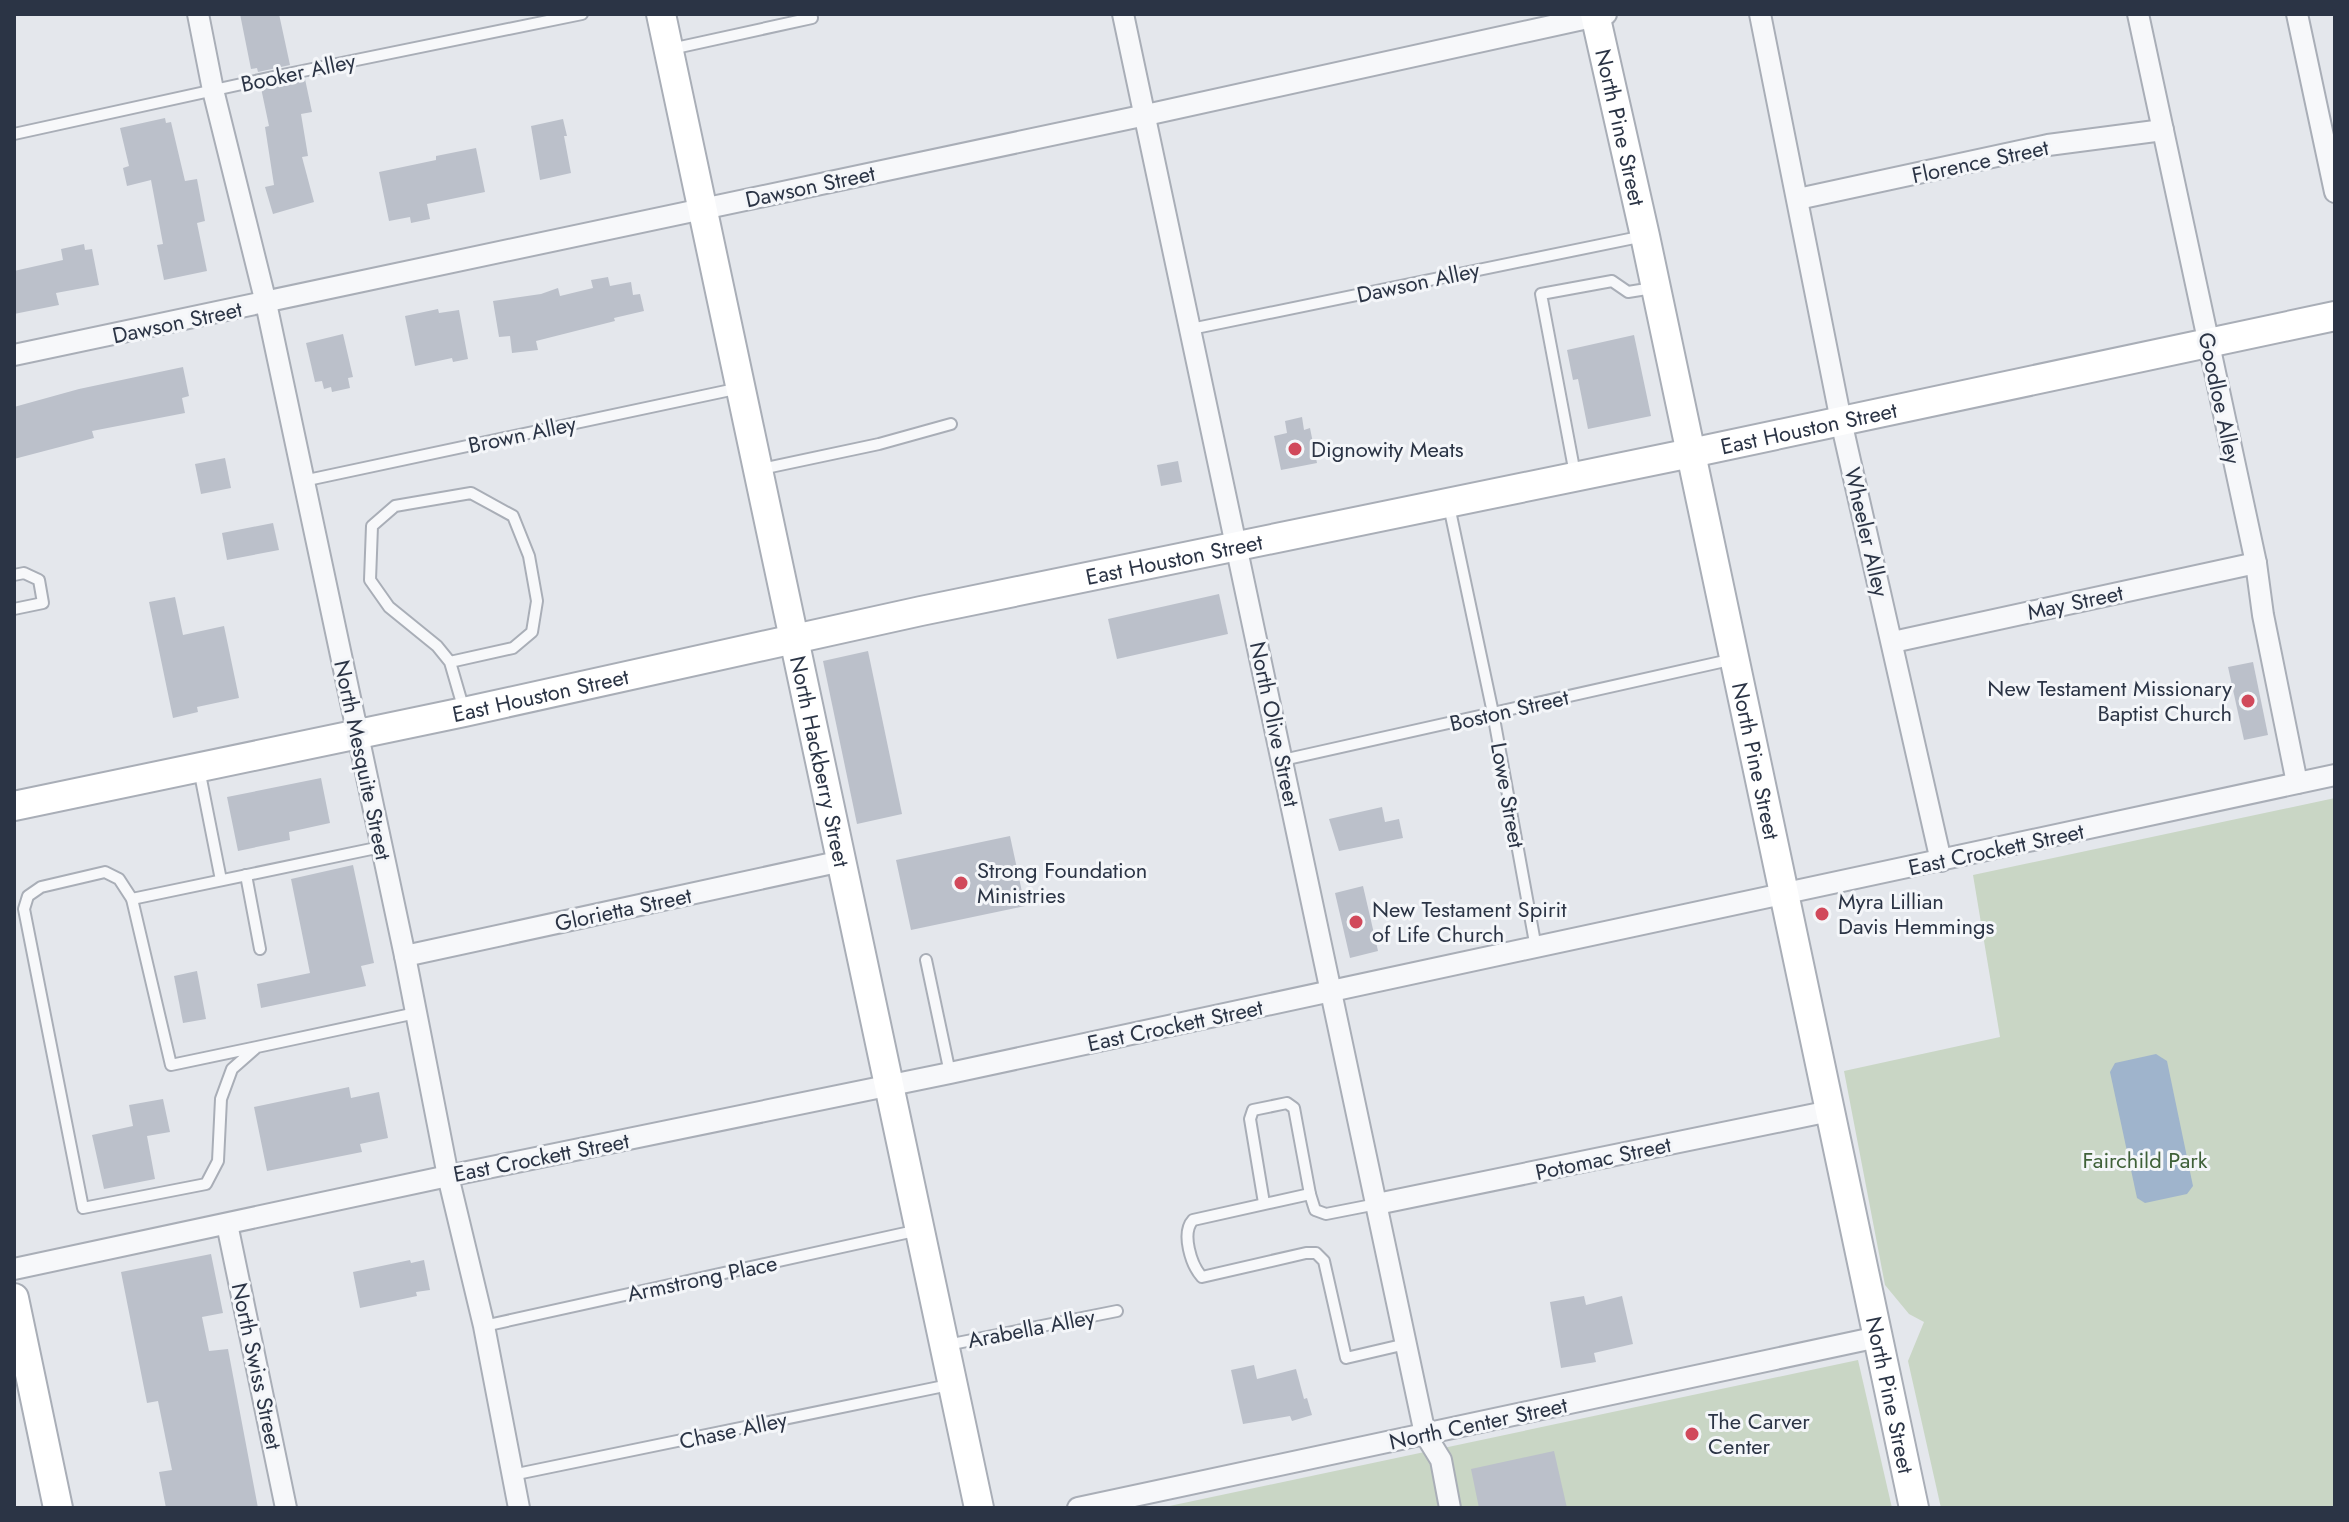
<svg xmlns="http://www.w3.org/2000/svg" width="2349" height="1522" viewBox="0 0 2349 1522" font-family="Jost,sans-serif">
<rect width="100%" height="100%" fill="#e4e7ec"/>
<!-- green -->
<g fill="#c9d6c5">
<polygon points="2335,798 2335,1508 1941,1508 1908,1361 1924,1322 1909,1314 1885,1285 1844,1071 2000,1037 1973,875"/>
<polygon points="1858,1360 1892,1508 1160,1508"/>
</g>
<!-- water -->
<polygon fill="#9fb4cc" points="2156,1054 2167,1061 2193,1186 2187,1194 2145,1203 2137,1198 2110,1072 2115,1063"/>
<!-- building -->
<g fill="#bbc0ca">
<polygon points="240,14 279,14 290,65 258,72 257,68 251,69"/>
<polygon points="305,79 312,112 301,114 308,156 302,157 314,202 273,214 265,187 274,185 265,127 269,126 261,88"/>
<polygon points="165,118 166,123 171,122 185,181 197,179 205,221 197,223 207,271 164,280 157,245 163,244 151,180 127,186 123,168 129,166 120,128"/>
<polygon points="563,119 567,136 564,136 571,173 540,180 531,126"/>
<polygon points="476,148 485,192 427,204 430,219 411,223 410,217 389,221 379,172 436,160 436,156"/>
<polygon points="84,244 85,250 92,249 99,285 56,293 59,305 14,314 14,271 63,260 61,249"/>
<polygon points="608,277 610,286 631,282 633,295 640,294 644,311 614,318 615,321 536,341 538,350 512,353 510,336 499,337 493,301 541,294 558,288 560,296 593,288 591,280"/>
<polygon points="438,309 439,313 459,310 468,359 453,362 452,358 415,366 405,316"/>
<polygon points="343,334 353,377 348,378 350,388 332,392 331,387 324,389 322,381 315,382 306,343"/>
<polygon points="1634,335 1651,416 1588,429 1578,379 1573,380 1567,350"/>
<polygon points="183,367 189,396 182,398 185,413 92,431 94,438 14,459 14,407 79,389"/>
<polygon points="1302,417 1304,430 1310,428 1317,463 1281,470 1274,436 1287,433 1285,421"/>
<polygon points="225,458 231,488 201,494 195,464"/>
<polygon points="1178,461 1182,482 1161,486 1157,465"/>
<polygon points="273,523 279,550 227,560 222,533"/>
<polygon points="1219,594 1228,634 1117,659 1108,619"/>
<polygon points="175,597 183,635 224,626 239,698 197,707 198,712 173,718 149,602"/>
<polygon points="868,651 902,814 857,824 823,661"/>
<polygon points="2253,662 2268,735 2244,740 2228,667"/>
<polygon points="321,778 330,823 289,832 290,840 238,851 227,797"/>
<polygon points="1382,807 1385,822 1399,819 1403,838 1339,851 1329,819"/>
<polygon points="1010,836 1025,906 911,930 896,860"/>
<polygon points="353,865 374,963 361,966 366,986 261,1008 257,984 310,973 291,879"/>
<polygon points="1363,886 1378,951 1350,958 1335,893"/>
<polygon points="197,971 206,1019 183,1023 174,976"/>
<polygon points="349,1087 351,1098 379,1092 388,1138 360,1144 362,1152 267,1171 254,1107"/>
<polygon points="163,1099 170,1132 147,1136 155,1179 104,1189 92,1135 133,1126 129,1105"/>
<polygon points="211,1254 223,1313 202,1317 209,1351 228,1349 258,1508 166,1508 159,1472 172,1470 158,1401 147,1403 121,1272"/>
<polygon points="410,1260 411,1263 424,1260 430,1290 416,1292 417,1296 360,1308 353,1272"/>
<polygon points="1584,1296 1586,1305 1622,1296 1633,1344 1594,1353 1596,1362 1561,1368 1550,1302"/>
<polygon points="1254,1365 1257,1379 1296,1369 1304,1399 1307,1398 1312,1415 1292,1421 1290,1416 1243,1424 1231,1370"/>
<polygon points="1554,1451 1567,1508 1479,1508 1471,1469"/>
</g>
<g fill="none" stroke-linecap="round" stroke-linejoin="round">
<!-- lane casing -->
<g stroke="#a9aeb7" stroke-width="14">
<g id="lane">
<polyline points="671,49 812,18 811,14"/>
<polyline points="14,134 278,76 582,14"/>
<polyline points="1191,329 1644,236"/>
<polyline points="761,469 879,444 951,424"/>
<polyline points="1575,474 1541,294 1612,281 1628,292 1653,288"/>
<polyline points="303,481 740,388"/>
<polyline points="1449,506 1493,713 1536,948"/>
<polyline points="14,575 24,573 39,580 43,603 14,609"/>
<polyline points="450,662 513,648 532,632 537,601 529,556 513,516 471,493 395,506 372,526 370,580 389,607 437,646 450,662 464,710"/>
<polyline points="1283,760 1734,659"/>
<polyline points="199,769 221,880"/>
<polyline points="246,875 260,949"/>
<polyline points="132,899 381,847"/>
<polyline points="926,960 950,1073"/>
<polyline points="257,1047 171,1065 132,899 119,879 105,872 41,887 28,896 24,909 83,1208 206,1184 218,1161 221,1099 232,1069 257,1047 416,1013"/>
<polyline points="1264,1203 1250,1119 1253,1110 1287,1103 1294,1108 1310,1194"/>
<path d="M1377,1204L1326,1214L1315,1210L1310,1194L1193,1220C1181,1233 1191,1265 1202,1277L1306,1253H1316L1324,1261L1346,1358L1406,1344"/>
<polyline points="484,1326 919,1230"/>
<polyline points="947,1345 1117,1311"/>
<polyline points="512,1475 949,1385"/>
</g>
</g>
<!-- street casing -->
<g stroke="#a9aeb7" stroke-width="24">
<g id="street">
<polyline points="198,14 213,90 266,303 405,956 448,1176 484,1326 519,1508"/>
<polyline points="1123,14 1425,1434 1441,1460 1450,1508"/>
<polyline points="1760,14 1841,421 1941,861"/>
<polyline points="2138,14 2256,563 2263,615 2297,783"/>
<polyline points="2297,14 2335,192"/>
<polyline points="1798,199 2048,145 2163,130"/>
<polyline points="14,355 1146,115 1606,14"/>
<polyline points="1893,642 2256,563"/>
<polyline points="405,956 842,861"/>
<polyline points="1377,1204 1830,1111"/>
<polyline points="227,1224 286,1508"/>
<polyline points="14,1269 448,1176 950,1073 2335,775"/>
<polyline points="1078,1508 1878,1337"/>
</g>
</g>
<!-- secondary casing -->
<g stroke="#a9aeb7" stroke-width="32">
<g id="secondary">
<path id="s1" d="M661,14L979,1508"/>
<path id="s2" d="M1595,14L1645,236L1914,1508"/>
<path id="s3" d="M14,806L464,712L921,611L1691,453L2335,316"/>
<polyline points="14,1298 58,1508"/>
</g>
</g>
<!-- lane -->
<use href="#lane" stroke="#f7f8fa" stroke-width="10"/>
<!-- street -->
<use href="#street" stroke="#f7f8fa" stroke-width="20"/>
<!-- secondary -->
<use href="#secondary" stroke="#fff" stroke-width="28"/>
</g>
<!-- markers -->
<g fill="#d1495b" stroke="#f4f6f9" stroke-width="3">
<circle cx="1295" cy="449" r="8"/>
<circle cx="2248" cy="701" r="8"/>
<circle cx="961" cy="883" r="8"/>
<circle cx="1822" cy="914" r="8"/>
<circle cx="1356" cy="922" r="8"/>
<circle cx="1692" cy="1434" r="8"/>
</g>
<g text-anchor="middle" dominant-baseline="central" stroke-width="6" stroke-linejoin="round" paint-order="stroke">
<!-- street labels -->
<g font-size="22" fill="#2b3445" stroke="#f4f6f9">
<text transform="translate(298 72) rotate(-12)">Booker Alley</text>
<text stroke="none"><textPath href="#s2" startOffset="116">North Pine Street</textPath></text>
<text transform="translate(1980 161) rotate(-12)">Florence Street</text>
<text transform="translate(810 186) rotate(-12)">Dawson Street</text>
<text transform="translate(1418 282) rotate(-12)">Dawson Alley</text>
<text transform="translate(177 322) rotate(-12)">Dawson Street</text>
<text transform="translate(2220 398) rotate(78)">Goodloe Alley</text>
<text stroke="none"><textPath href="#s3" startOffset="1834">East Houston Street</textPath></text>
<text transform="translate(522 434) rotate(-12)">Brown Alley</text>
<text transform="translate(1867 532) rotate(77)">Wheeler Alley</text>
<text stroke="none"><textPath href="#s3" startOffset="1186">East Houston Street</textPath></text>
<text transform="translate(2075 602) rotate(-12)">May Street</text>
<text stroke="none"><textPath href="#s3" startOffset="538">East Houston Street</textPath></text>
<text transform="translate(1509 710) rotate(-13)">Boston Street</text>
<text transform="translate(1275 724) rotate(78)">North Olive Street</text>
<text transform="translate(363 760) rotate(78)">North Mesquite Street</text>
<text stroke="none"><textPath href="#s1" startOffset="764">North Hackberry Street</textPath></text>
<text stroke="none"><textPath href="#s2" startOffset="764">North Pine Street</textPath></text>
<text transform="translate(1508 795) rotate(80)">Lowe Street</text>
<text transform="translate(1996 849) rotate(-12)">East Crockett Street</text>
<text transform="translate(623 909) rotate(-12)">Glorietta Street</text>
<text transform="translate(1175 1025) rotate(-12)">East Crockett Street</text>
<text transform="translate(541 1157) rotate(-11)">East Crockett Street</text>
<text transform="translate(1603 1158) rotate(-12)">Potomac Street</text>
<text transform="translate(702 1278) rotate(-12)">Armstrong Place</text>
<text transform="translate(1031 1328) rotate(-11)">Arabella Alley</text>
<text transform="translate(257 1366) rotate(78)">North Swiss Street</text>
<text stroke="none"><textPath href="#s2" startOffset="1412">North Pine Street</textPath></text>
<text transform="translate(1478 1423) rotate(-12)">North Center Street</text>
<text transform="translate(733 1430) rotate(-12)">Chase Alley</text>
</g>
<!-- poi labels -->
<g font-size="22" fill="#2b3445" stroke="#f4f6f9" text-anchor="start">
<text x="1311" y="449">Dignowity Meats</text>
<text x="2232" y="688" text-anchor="end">New Testament Missionary<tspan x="2232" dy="25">Baptist Church</tspan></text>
<text x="977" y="870">Strong Foundation<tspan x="977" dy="25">Ministries</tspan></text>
<text x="1838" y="901">Myra Lillian<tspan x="1838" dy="25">Davis Hemmings</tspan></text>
<text x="1372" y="909">New Testament Spirit<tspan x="1372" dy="25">of Life Church</tspan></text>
<text x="1708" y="1421">The Carver<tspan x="1708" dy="25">Center</tspan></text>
</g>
<!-- park labels -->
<g font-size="22" fill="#3f6138" stroke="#f4f6f9">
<text x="2145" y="1160">Fairchild Park</text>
</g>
</g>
<!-- border -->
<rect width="2349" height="1522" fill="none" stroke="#2b3445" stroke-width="32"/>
</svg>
